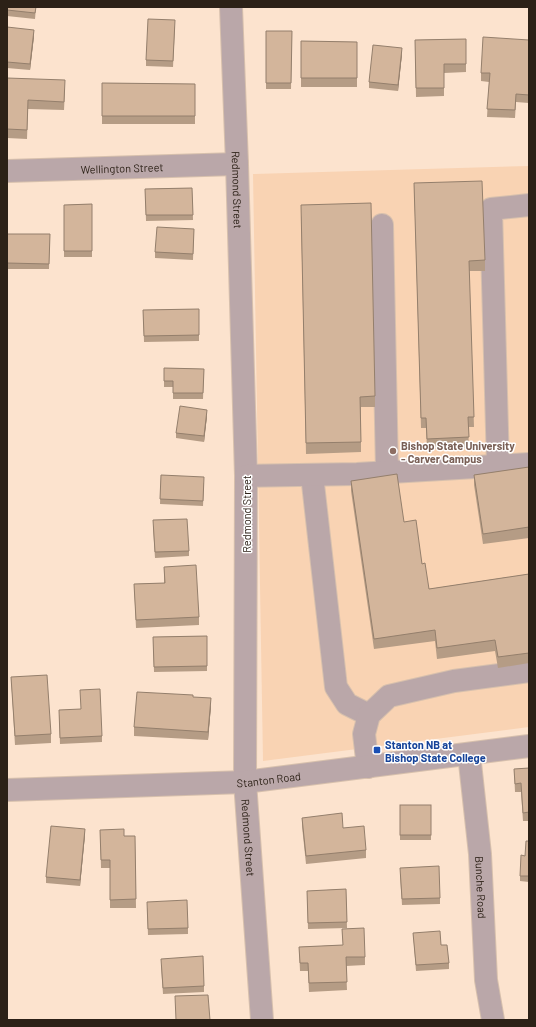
<svg xmlns="http://www.w3.org/2000/svg" width="536" height="1027" viewBox="0 0 536 1027" font-family="Barlow,sans-serif">
<rect width="100%" height="100%" fill="#fce3ce"/>
<!-- built -->
<polygon fill="#f9d3b3" points="529,166 529,727 263,761 253,174"/>
<g fill="none" stroke-linecap="round" stroke-linejoin="round">
<!-- minor casing -->
<g stroke="#d7c0ad" stroke-width="24">
<g id="minor">
<path id="s1" d="M231,7L237,164L246,476L245,782L262,1020"/>
<path id="s2" d="M7,171L237,164"/>
<polyline points="382,225 387,471"/>
<polyline points="498,466 491,209 529,205"/>
<polyline points="312,475 336,687 347,704 369,715"/>
<polyline points="246,476 357,474 529,464"/>
<path id="s3" d="M469,754L480,854L486,980L493,1020"/>
<polyline points="368,767 364,734 369,715 389,696 454,681 529,671"/>
<path id="s4" d="M7,790L245,782L529,746"/>
</g>
</g>
<!-- minor -->
<use href="#minor" stroke="#baa7a9" stroke-width="22"/>
</g>
<!-- wall -->
<g fill="#b59c85">
<polygon points="7,7 36,7 35,19 7,16"/>
<rect x="147" y="7" width="32" height="1"/>
<polygon points="175,26 173,67 146,66 146,60"/>
<polygon points="7,27 34,36 30,70 7,68"/>
<polygon points="266,31 292,31 291,89 266,89"/>
<polygon points="466,39 466,72 444,73 444,96 416,97 415,40"/>
<polygon points="529,40 529,103 516,102 515,118 487,117 489,82 481,81 481,73"/>
<polygon points="301,41 357,42 357,87 301,87"/>
<polygon points="402,54 398,91 369,88 369,82"/>
<polygon points="7,78 65,89 64,110 28,109 27,139 7,138"/>
<polygon points="102,83 195,84 195,124 102,124"/>
<polygon points="414,183 485,260 485,271 469,271 474,427 468,427 469,448 427,449 426,428 421,428"/>
<polygon points="192,188 193,220 146,221 145,189"/>
<polygon points="92,204 92,257 64,257 64,205"/>
<polygon points="301,215 375,396 375,407 361,407 361,452 306,454"/>
<polygon points="194,229 193,260 155,258 155,252"/>
<polygon points="7,234 50,234 49,269 7,269"/>
<polygon points="199,309 199,341 144,342 143,310"/>
<polygon points="164,368 204,369 203,399 173,399 173,387 164,387"/>
<polygon points="207,416 204,442 176,438 176,433"/>
<polygon points="529,467 529,538 483,544 474,485 474,475"/>
<polygon points="161,475 204,483 203,506 160,504"/>
<polygon points="351,481 404,522 422,564 429,589 529,574 529,663 498,668 495,651 437,659 435,641 374,649 351,491"/>
<polygon points="153,526 189,551 189,556 155,558"/>
<polygon points="164,567 199,617 199,625 136,628 134,584 164,583"/>
<polygon points="207,636 207,671 154,672 153,637"/>
<polygon points="11,677 51,734 51,743 15,745"/>
<polygon points="211,706 208,740 134,736 134,727"/>
<polygon points="59,715 102,736 102,742 60,744"/>
<polygon points="529,768 529,821 523,821 521,792 515,792 514,769"/>
<rect x="400" y="805" width="31" height="35"/>
<polygon points="302,818 343,828 366,850 366,858 306,864 302,826"/>
<polygon points="100,830 124,836 135,836 136,908 110,908 110,868 101,868"/>
<polygon points="85,835 80,886 46,883 46,877"/>
<polygon points="529,841 529,882 520,881 520,876"/>
<polygon points="400,874 440,898 440,904 402,905"/>
<polygon points="346,889 347,928 308,929 307,891"/>
<polygon points="147,908 188,928 188,934 148,935"/>
<polygon points="342,929 365,957 365,965 346,966 347,990 309,992 308,971 300,971 299,947 343,945"/>
<polygon points="413,933 441,945 449,963 449,969 416,971"/>
<polygon points="161,965 204,986 204,992 163,994"/>
</g>
<!-- shaded-wall -->
<g fill="#947f6c">
<polygon points="34,30 34,36 30,70 30,64"/>
<polygon points="402,48 402,54 398,91 398,85"/>
<polygon points="207,410 207,416 204,442 204,436"/>
<polygon points="211,698 211,706 208,740 208,732"/>
<polygon points="85,829 85,835 80,886 80,880"/>
</g>
<!-- building -->
<g fill="#d3b59b" stroke="#947f6c">
<polygon points="7,7 36,7 35,13 7,10"/>
<polygon points="148,19 175,20 173,61 146,60"/>
<polygon points="7,27 34,30 30,64 7,62"/>
<polygon points="266,31 292,31 291,83 266,83"/>
<polygon points="483,37 529,40 529,95 516,94 515,110 487,109 490,73 481,73"/>
<polygon points="466,39 466,64 444,64 444,88 416,88 415,40"/>
<polygon points="301,41 357,42 357,78 301,78"/>
<polygon points="373,45 402,48 398,85 369,82"/>
<polygon points="7,78 65,80 64,102 28,100 27,130 7,129"/>
<polygon points="102,83 195,84 195,116 102,116"/>
<polygon points="482,181 485,260 469,261 474,417 468,417 469,437 427,439 426,418 421,418 414,183"/>
<polygon points="192,188 193,215 146,215 145,189"/>
<polygon points="371,203 375,396 360,397 361,442 306,443 301,205"/>
<polygon points="92,204 92,251 64,251 64,205"/>
<polygon points="157,227 194,229 193,254 155,252"/>
<polygon points="7,234 50,234 49,264 7,263"/>
<polygon points="199,309 199,335 144,336 143,310"/>
<polygon points="164,368 204,369 203,393 173,393 173,381 164,381"/>
<polygon points="180,406 207,410 204,436 176,433"/>
<polygon points="529,467 529,527 483,534 474,475"/>
<polygon points="397,474 404,522 416,520 422,564 425,563 429,589 529,574 529,653 498,657 495,640 437,648 435,630 374,639 351,481"/>
<polygon points="161,475 204,477 203,501 160,499"/>
<polygon points="187,519 189,551 155,552 153,520"/>
<polygon points="196,565 199,617 136,620 134,584 165,583 164,567"/>
<polygon points="207,636 207,666 154,667 153,637"/>
<polygon points="47,675 51,734 15,736 11,677"/>
<polygon points="100,689 102,736 60,738 59,710 81,709 80,690"/>
<polygon points="137,692 193,695 193,697 211,698 208,732 134,727"/>
<polygon points="529,768 529,812 523,813 521,783 515,784 514,769"/>
<rect x="400" y="805" width="31" height="30"/>
<polygon points="342,813 343,828 364,826 366,850 306,856 302,818"/>
<polygon points="51,826 85,829 80,880 46,877"/>
<polygon points="124,829 124,836 135,836 136,899 110,900 110,860 101,860 100,830"/>
<polygon points="526,841 529,841 529,876 520,876 521,855 525,856"/>
<polygon points="439,866 440,898 402,899 400,868"/>
<polygon points="346,889 347,922 308,923 307,891"/>
<polygon points="187,900 188,928 148,929 147,902"/>
<polygon points="364,928 365,957 346,957 347,982 309,983 308,963 300,963 299,947 343,945 342,929"/>
<polygon points="440,931 441,945 447,945 449,963 416,965 413,933"/>
<polygon points="203,956 204,986 163,988 161,959"/>
<polygon points="208,995 210,1020 176,1020 175,996"/>
</g>
<!-- markers -->
<circle fill="#8d6e63" stroke="#fff" stroke-width="1.5" cx="393" cy="451" r="4"/>
<rect fill="#1a4fb4" stroke="#fff" stroke-width="1.5" x="373" y="746" width="8" height="8" rx="2"/>
<g text-anchor="middle" dominant-baseline="central" stroke-width="3" stroke-linejoin="round" paint-order="stroke">
<!-- street labels -->
<g font-size="11" fill="#2c2117" stroke="#fff">
<text stroke="none"><textPath href="#s2" startOffset="115">Wellington Street</textPath></text>
<text stroke="none"><textPath href="#s1" startOffset="183">Redmond Street</textPath></text>
<text transform="translate(246 514) rotate(-90)">Redmond Street</text>
<text stroke="none"><textPath href="#s4" startOffset="262">Stanton Road</textPath></text>
<text stroke="none"><textPath href="#s1" startOffset="831">Redmond Street</textPath></text>
<text stroke="none"><textPath href="#s3" startOffset="134">Bunche Road</textPath></text>
</g>
<!-- education labels -->
<g font-size="11" font-weight="bold" fill="#785e54" stroke="#fff" text-anchor="start">
<text x="401" y="445">Bishop State University<tspan x="401" dy="13">- Carver Campus</tspan></text>
</g>
<!-- transit labels -->
<g font-size="11" font-weight="bold" fill="#164399" stroke="#fff" text-anchor="start">
<text x="385" y="744">Stanton NB at<tspan x="385" dy="13">Bishop State College</tspan></text>
</g>
</g>
<!-- border -->
<rect width="536" height="1027" fill="none" stroke="#2c2117" stroke-width="16"/>
</svg>
